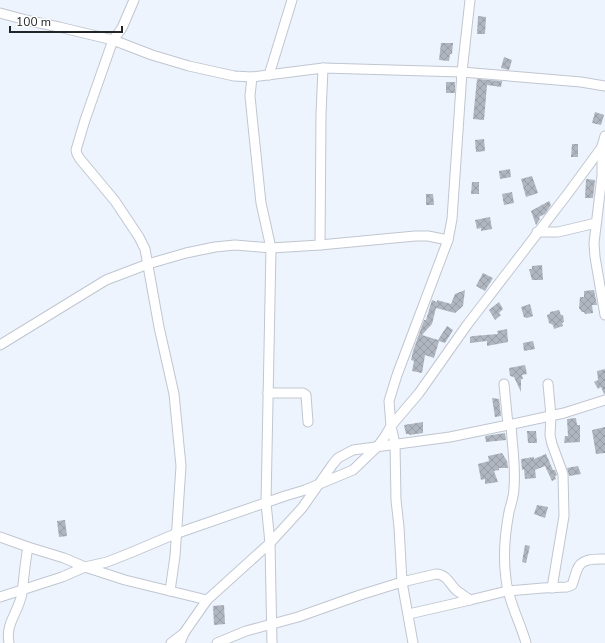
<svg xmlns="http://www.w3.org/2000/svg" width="605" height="643" viewBox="0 0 605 643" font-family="'Nunito Sans',sans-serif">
<defs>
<pattern id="building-cross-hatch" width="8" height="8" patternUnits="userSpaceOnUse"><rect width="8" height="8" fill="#b0b6c0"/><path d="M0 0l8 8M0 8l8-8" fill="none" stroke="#979ca5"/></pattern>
</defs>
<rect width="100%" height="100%" fill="#eef4fe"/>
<!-- building -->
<g fill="url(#building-cross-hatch)">
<polygon points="478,16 486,17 485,34 477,34"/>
<polygon points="441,43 453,43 452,54 450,54 449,61 439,60"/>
<polygon points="504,57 512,60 509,70 501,68"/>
<polygon points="477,79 502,81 501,87 487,85 484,120 473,119"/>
<rect x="446" y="82" width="9" height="11"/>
<polygon points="595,112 604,115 601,125 592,123"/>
<polygon points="484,139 485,151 476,152 475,140"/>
<polygon points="572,144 578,144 578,157 571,157"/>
<polygon points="510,169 511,177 500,179 499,171"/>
<polygon points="532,176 538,193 526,197 521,179"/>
<polygon points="586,179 595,180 593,198 585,198"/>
<polygon points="472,182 479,182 479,194 471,194"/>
<polygon points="512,192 514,203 504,205 502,194"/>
<polygon points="426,194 433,194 434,205 426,205"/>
<polygon points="549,201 551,205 545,214 539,217 540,219 536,225 531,211"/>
<polygon points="490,217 492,229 481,231 481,228 477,229 475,220"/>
<polygon points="542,265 543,280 532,280 529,269 532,269 532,266"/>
<polygon points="483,273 493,278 485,291 476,286"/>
<polygon points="465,290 463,306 455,313 436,308 432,324 422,335 438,340 447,326 453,330 445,343 439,341 434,358 425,355 422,373 412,371 414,361 411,360 413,351 424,320 426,320 432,300 437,302 437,300 451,304 455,294"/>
<polygon points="594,290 597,305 592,305 593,313 585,314 584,312 582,312 579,308 580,297 584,297 584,291"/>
<polygon points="499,302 503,309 499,313 501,315 495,320 489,310"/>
<polygon points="530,304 533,316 527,318 524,317 521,307"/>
<polygon points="559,310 561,315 563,315 564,322 562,323 563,326 554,329 553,325 549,323 547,315 550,314 550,312"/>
<polygon points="507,329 508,342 487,346 487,341 470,343 470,337 473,336 498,334 497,331"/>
<polygon points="533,341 535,349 524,351 523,343"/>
<polygon points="525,365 527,374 522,375 523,379 521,379 521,392 514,377 510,376 509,368"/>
<polygon points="605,369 605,394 604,394 601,387 598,389 594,382 598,380 597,371"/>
<polygon points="492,398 499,399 501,416 495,417"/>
<polygon points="576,418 577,425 580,425 580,442 564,443 565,436 568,436 567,419"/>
<polygon points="423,422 423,433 409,435 409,434 406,434 404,425"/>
<polygon points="605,427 605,453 596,454 592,430"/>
<polygon points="527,431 536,431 537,443 528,443"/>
<polygon points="505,433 506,440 486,442 485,436"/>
<polygon points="502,453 507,461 508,468 499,468 499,470 494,471 498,482 485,484 485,479 481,480 478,464 489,461 488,456"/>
<polygon points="546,454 553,470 555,470 557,475 555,476 556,479 552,481 545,466 535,470 536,478 525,479 524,469 522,470 521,459 534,457 534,459"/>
<polygon points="578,466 581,474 569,476 567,468"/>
<polygon points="537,505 548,507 545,518 534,514"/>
<polygon points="65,520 67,536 59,537 57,521"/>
<polygon points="525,545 530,546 526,563 522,562"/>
<polygon points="224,605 225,624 214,625 213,606"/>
</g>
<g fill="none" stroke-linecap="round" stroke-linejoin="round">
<!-- minor casing -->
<g stroke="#c0c6d0" stroke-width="11">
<g id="minor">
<polyline points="134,0 122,28 113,40 85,120 76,150 77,154 80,159 115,201 139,237 145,249 159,327 174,394 181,466 175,556 170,591"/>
<polyline points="0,13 30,21 59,27 113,40 152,55 189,66 234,76 252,77 323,68 462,72 581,82 605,86"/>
<polyline points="269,75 292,0"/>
<polyline points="252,77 250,96 252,116 261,203 271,248 266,503 270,543 272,643"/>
<polyline points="605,136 602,146 602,176 594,243 595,257 605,315"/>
<polyline points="537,232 558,232 596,223"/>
<polyline points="320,245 321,114 323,68"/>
<polyline points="0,345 106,280 148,264 186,253 215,247 235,245 271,248 320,245 415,236 428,236 448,240"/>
<polyline points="504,384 508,425"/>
<polyline points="548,384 551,416 550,435 552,444 563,474 564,516 552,588"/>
<polyline points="268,393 303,393 306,395 308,422"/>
<path d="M511,424C512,446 516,467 514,488C514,496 511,504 509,512C505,533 503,558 506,579C508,601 520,621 526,643"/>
<polyline points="0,537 28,547 64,558 85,567 125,580 207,600"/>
<polyline points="0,597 62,577 85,567 107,562 130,553 175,534 285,496 305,490 353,470 377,447 384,438 391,426 389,401 397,375 448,240 452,219 462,72 470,0"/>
<polyline points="409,614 470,600"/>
<path d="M9,643C5,623 19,612 22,593C24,578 25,562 28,547"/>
<polyline points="171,643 184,633"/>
<polyline points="180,643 184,633 207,600 270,543 302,508 333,464 338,458 353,450 450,437 508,425 564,413 605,400"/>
<path d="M217,643L246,631L298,617L360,595L402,582L436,574C446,574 450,584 456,590C461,594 466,597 470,600L507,591L543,588L567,587L572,585C574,580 575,575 577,570C581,558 595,559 605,559"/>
<polyline points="413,643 402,582 399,527 396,500 395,444 391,426 419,393 467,325 569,192 605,143"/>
</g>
</g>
<!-- minor -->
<use href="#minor" stroke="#fff" stroke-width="9"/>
</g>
<!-- scale -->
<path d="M10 26v6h112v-6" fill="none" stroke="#222528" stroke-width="2"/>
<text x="16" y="26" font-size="12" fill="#222528" stroke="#ffffff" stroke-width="3" paint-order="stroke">100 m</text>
</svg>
